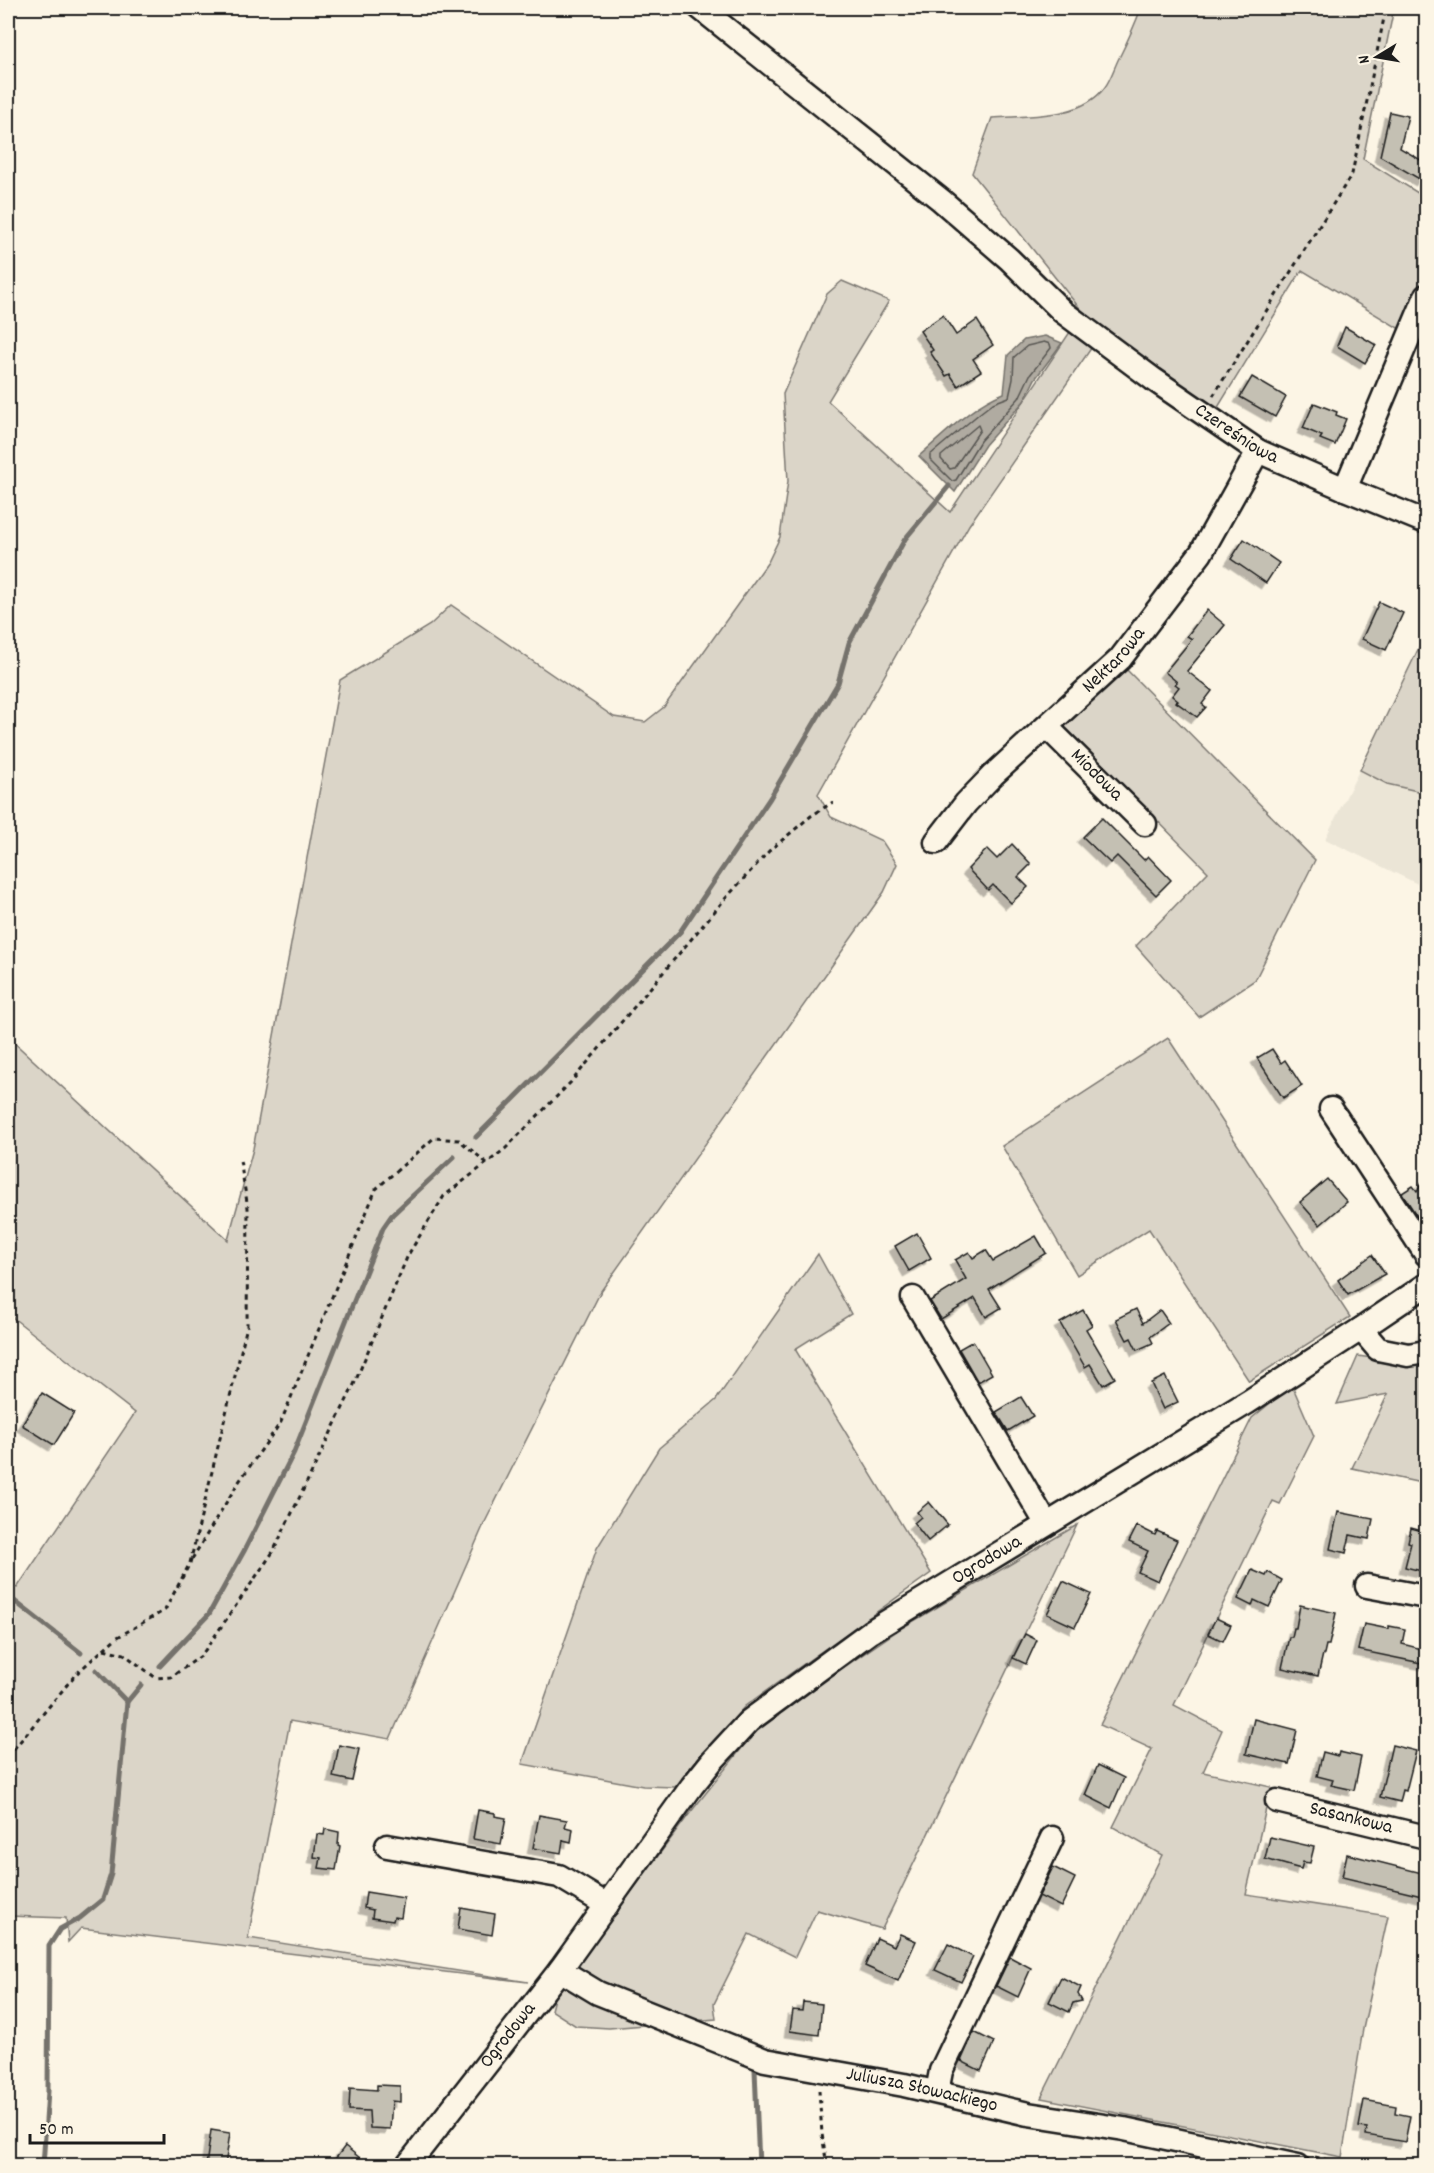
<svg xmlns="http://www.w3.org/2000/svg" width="1434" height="2173" viewBox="0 0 1434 2173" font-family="Dekko,sans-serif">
<defs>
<filter id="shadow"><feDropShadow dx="-5.5" dy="5.5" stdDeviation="0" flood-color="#0004"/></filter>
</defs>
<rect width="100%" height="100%" fill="#fcf5e5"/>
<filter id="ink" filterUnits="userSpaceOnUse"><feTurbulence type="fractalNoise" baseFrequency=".0167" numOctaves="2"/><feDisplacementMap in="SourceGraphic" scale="12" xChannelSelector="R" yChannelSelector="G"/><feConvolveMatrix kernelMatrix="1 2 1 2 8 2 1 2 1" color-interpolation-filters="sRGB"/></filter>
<g filter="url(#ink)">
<!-- built -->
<g fill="#ebe5d6">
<polygon points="1380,729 1426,752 1426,888 1325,839"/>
<polygon points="1426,1316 1426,1344 1411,1348"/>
</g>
<!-- green -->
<g fill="#dbd5c8" stroke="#7c7872" stroke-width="1.5">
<path d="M1141,8H1394L1363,159L1426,198V278L1403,331L1302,270L1217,409L1089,318L1077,305L972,173L992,118C1028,115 1081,120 1105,87C1111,79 1114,68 1119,58C1127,42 1135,25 1141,8Z"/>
<polygon points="842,281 889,301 828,401 950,512 1070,332 1092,347 969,525 818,794 831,817 882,841 897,864 884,892 601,1291 484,1524 390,1739 290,1721 248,1938 528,1982 81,1928 68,1942 66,1918 8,1916 8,1582 17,1588 135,1413 8,1314 8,1037 228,1240 253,1149 340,680 430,625 451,605 614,717 645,722 664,707 768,562 780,537 788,481 783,394 827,294"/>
<polygon points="1426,633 1426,793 1387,784 1360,770"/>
<polygon points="1125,668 1315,860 1255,980 1199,1017 1136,946 1208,872 1059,721"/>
<polygon points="1168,1038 1350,1317 1249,1381 1149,1229 1077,1275 1002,1146"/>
<polygon points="818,1254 851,1314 795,1349 931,1573 745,1706 675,1787 643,1786 522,1764 597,1548 659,1448 716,1400"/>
<polygon points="1358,1356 1399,1362 1426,1359 1426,1484 1352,1468 1388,1394 1337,1404"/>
<polygon points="1292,1385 1314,1436 1280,1504 1273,1501 1174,1705 1222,1730 1203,1772 1271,1787 1246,1894 1388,1916 1363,2029 1342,2157 1041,2098 1162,1855 1113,1827 1152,1749 1100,1725 1252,1418"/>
<polygon points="1077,1525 882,1929 817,1910 795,1957 749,1934 714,2004 716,2019 609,2028 576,2026 551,2010 555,1994 690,1813 761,1724 900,1629"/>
</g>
<!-- water -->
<path fill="#b0aba1" stroke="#75726c" stroke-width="1.5" d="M1045,336L1062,343L1035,379L1024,401L985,445L955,492L919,456C945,434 972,405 1004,393L1008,355L1024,340Z"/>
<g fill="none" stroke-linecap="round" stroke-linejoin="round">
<!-- shore -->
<g stroke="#575551" stroke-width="1.5">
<polygon points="1044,342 1050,344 1051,348 1030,375 1019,398 980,441 956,480 952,481 930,459 930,455 980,413 993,403 1009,397 1013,379 1014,357 1027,346"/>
<polygon points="978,425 980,430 954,468 950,469 941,459 941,456"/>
</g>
<!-- stream -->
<g stroke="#75726c" stroke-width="5">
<polyline points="476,1137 680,932 770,798 838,683 849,643 905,539 949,486"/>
<polyline points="8,1596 81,1653"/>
<polyline points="160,1666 209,1614 244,1551 294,1452 383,1228 392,1215 454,1157"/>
<polyline points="127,1702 141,1685"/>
<polyline points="755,2070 759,2166"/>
<polyline points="43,2166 48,2091 49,1946 60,1929 80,1918 103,1899 111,1874 127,1702 96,1670"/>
</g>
</g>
<!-- building -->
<g fill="#c4c0b3" stroke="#1c1c1c" stroke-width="1.5" filter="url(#shadow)">
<polygon points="1390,112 1408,116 1400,148 1426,163 1426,172 1421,180 1380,156"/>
<polygon points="943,315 956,335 977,320 993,345 973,359 981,371 958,386 950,374 946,376 930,352 933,350 920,331"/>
<polygon points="1345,327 1376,345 1365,363 1337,346"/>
<polygon points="1252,377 1286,397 1275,417 1240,397"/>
<polygon points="1314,403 1337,412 1336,415 1346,419 1335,445 1320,439 1322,436 1303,428"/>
<polygon points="1244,539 1279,563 1266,583 1231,559"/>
<polygon points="1379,602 1403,613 1386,650 1362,639"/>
<polygon points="1207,610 1225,625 1187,671 1212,691 1202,704 1206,707 1197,717 1176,702 1178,701 1172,696 1179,687 1175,684 1177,682 1165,672 1192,639 1187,636"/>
<polygon points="1102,818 1144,860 1148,856 1171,880 1156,895 1117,856 1110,863 1083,837"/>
<polygon points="1012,844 1031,864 1018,877 1028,887 1011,903 993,885 988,890 968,869 987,849 997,859"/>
<polygon points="1272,1049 1281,1063 1285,1060 1302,1086 1283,1098 1257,1058"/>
<polygon points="1426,1178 1426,1230 1402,1193 1413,1186 1417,1191"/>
<polygon points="1327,1179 1347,1202 1320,1225 1300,1202"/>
<polygon points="917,1233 931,1258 909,1271 895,1246"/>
<polygon points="1036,1236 1046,1253 989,1289 1001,1308 986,1317 975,1298 941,1319 930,1301 966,1279 955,1260 969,1252 973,1258 986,1250 993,1261"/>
<polygon points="1372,1255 1385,1274 1348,1295 1338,1280"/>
<polygon points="1136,1309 1143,1323 1160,1310 1169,1323 1150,1337 1153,1343 1137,1350 1131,1338 1127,1340 1116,1319"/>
<polygon points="1083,1310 1092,1325 1086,1329 1115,1378 1103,1385 1090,1364 1085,1367 1060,1323"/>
<polygon points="973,1341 992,1374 978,1382 959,1349"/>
<polygon points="1165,1376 1178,1402 1163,1409 1151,1383"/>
<polygon points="42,1393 74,1413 54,1445 22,1425"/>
<polygon points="1021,1397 1033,1416 1008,1431 996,1412"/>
<polygon points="929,1502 948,1525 928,1541 914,1523 921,1517 917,1512"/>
<polygon points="1338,1512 1373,1519 1369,1539 1350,1535 1346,1553 1330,1549"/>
<polygon points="1137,1526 1155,1535 1157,1531 1177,1540 1158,1581 1138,1572 1148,1551 1129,1542"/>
<polygon points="1411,1528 1426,1532 1426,1572 1405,1567 1411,1543 1408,1542"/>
<polygon points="1252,1570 1266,1576 1268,1572 1282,1580 1269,1607 1254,1600 1252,1606 1238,1599"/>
<polygon points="1063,1581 1091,1594 1075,1627 1047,1614"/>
<polygon points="1300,1605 1336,1613 1329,1645 1326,1645 1324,1654 1323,1654 1318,1676 1282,1668 1289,1637 1292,1637 1294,1628 1296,1628"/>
<polygon points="1216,1618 1231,1625 1223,1641 1208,1634"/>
<polygon points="1364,1624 1389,1629 1389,1626 1405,1629 1402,1644 1426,1650 1426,1664 1358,1650"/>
<polygon points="1025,1634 1037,1640 1026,1664 1013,1658"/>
<polygon points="1254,1719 1297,1730 1289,1764 1246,1754"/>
<polygon points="339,1745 359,1749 352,1781 333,1777"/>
<polygon points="1392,1745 1416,1751 1406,1791 1403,1790 1400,1802 1380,1797"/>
<polygon points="1323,1752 1338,1756 1339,1752 1361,1757 1354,1790 1331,1785 1333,1780 1317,1776"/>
<polygon points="1098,1765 1124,1778 1111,1808 1085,1795"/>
<polygon points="478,1810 495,1813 495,1816 506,1818 501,1844 473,1839"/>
<polygon points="539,1815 567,1820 565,1827 573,1829 571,1842 563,1840 561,1853 533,1848"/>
<polygon points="325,1829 339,1832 338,1845 340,1846 336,1870 319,1868 321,1858 314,1857 317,1834 324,1835"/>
<polygon points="1270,1837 1314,1847 1310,1863 1303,1862 1301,1869 1265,1859"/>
<polygon points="1347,1854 1426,1874 1426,1897 1342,1877"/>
<polygon points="1053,1867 1075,1878 1061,1907 1039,1896"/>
<polygon points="366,1892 404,1898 401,1918 394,1917 393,1921 372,1918 373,1910 364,1908"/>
<polygon points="461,1908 495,1914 492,1935 458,1929"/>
<polygon points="900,1934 916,1941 898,1981 865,1966 877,1938 894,1946"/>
<polygon points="948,1944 973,1957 961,1982 935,1970"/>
<polygon points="1010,1957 1031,1968 1018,1997 996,1986"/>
<polygon points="1061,1977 1081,1987 1078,1994 1082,2001 1073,2003 1069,2012 1049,2002"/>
<polygon points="803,2002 822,2004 819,2035 790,2031 793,2010 802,2011"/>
<polygon points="974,2032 994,2042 981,2071 961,2061"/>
<polygon points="377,2085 400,2086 400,2102 392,2101 390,2129 370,2128 369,2111 349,2110 350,2088 377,2090"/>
<polygon points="1364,2100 1396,2106 1395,2113 1410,2116 1405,2142 1366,2135 1367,2128 1359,2127"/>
<polygon points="211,2130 230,2133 225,2166 206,2166"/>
<polygon points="345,2146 370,2166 330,2166"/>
</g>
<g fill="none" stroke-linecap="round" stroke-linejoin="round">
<!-- minor casing -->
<g stroke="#1c1c1c" stroke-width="27">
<g id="minor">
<path id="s1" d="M700,8L941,200L1009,259L1063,312L1153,379L1258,451L1345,489L1426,522"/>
<polyline points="1345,489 1426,296"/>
<path id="s2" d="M1047,727L1145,824"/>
<path id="s3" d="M936,842L966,803L993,775L1120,659L1201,553L1258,451"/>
<polyline points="1331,1109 1426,1254"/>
<polyline points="913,1298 1046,1523"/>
<polyline points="1361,1329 1378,1349 1408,1355 1426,1352"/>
<polyline points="1367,1586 1426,1597"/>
<path id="s4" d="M1277,1801L1426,1837"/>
<polyline points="387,1846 559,1876 607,1905"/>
<path id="s5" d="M560,1970L598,1993L765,2060L904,2085L1028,2114L1124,2129L1298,2166"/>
<polyline points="937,2092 941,2071 1052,1838"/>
<path id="s6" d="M407,2166L560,1970L692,1786L712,1761L749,1721L870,1632L1248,1402L1361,1329L1426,1285"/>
</g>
</g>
<!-- path -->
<g stroke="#1c1c1c" stroke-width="3" stroke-dasharray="4.5 4.5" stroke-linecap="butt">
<polyline points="1213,396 1352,174 1386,8"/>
<polyline points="192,1559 238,1483 281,1422 376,1189 434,1138 459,1140 487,1163"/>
<polyline points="104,1649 124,1654 156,1678 171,1677 201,1656 273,1552 353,1387 408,1255 444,1196 505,1149 571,1082 725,899 769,851 811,816 833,802"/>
<polyline points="8,1756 76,1674 116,1638 165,1610 190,1563 247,1326 248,1208 240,1160"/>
<polyline points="819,2090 822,2134 827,2166"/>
<polyline points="1315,2157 1356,2166"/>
</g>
<!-- minor -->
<use href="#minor" stroke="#fcf5e5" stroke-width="22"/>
</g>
</g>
<g text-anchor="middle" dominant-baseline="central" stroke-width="6" stroke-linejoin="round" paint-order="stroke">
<!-- street labels -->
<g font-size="20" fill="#1c1c1c" stroke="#fcf5e5">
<text stroke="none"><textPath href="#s1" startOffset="686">Czereśniowa</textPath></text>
<text stroke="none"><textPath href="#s3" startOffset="255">Nektarowa</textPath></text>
<text stroke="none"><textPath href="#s2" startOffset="69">Miodowa</textPath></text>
<text stroke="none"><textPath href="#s6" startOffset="849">Ogrodowa</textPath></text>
<text stroke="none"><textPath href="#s4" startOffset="76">Sasankowa</textPath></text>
<text stroke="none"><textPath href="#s6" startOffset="165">Ogrodowa</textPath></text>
<text stroke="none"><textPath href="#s5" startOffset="384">Juliusza Słowackiego</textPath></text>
</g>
</g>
<!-- margin -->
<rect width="1434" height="2173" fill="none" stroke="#fcf5e5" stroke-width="30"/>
<rect x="15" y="15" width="1404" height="2143" fill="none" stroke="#1c1c1c" stroke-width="2" filter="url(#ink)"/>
<!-- north arrow -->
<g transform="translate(1377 57) rotate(259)" stroke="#fcf5e5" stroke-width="4.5" paint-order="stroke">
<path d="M0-4.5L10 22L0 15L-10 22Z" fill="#1c1c1c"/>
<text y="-9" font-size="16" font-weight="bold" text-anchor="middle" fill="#1c1c1c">N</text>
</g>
<!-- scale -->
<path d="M30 2134v9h134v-9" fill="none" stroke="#1c1c1c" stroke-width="3"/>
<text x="39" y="2134" font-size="18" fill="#1c1c1c" stroke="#fcf5e5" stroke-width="4.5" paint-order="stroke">50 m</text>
</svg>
